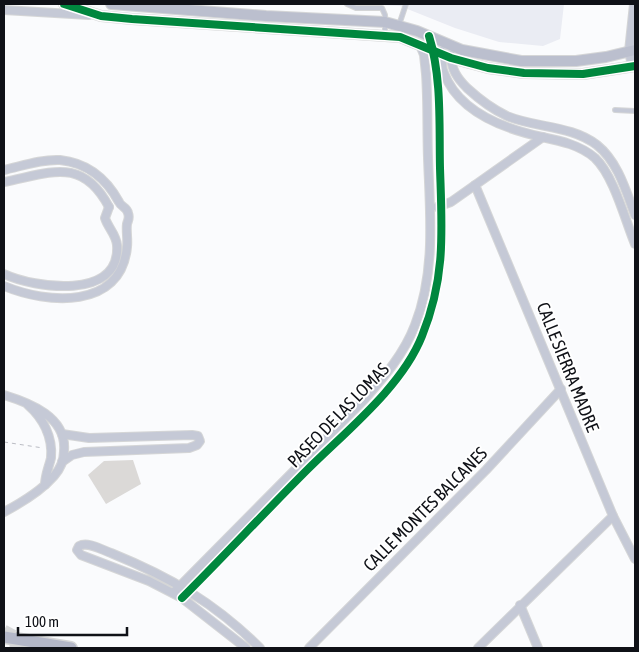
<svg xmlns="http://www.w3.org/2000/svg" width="639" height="652" viewBox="0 0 639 652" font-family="'Asap Condensed',sans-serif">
<rect width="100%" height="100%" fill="#fafbfd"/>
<!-- built -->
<polygon fill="#eaecf3" points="362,4 564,4 560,39 543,46 499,42 455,28 400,6"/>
<!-- building -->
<polygon fill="#dbd9d7" points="133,460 141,484 106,504 88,475 104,461"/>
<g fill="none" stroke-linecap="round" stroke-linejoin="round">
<!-- primary-tunnel -->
<polyline stroke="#d7d8da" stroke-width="11" stroke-dasharray="11 5.5" stroke-linecap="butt" points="4,630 15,636 15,648"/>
<!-- lane casing -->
<g stroke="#d5d6d7" stroke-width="6">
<g id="lane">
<polyline points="347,4 356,8 382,8 385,15 385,34"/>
<polyline points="399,25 406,4"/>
<polyline points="615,110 635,111"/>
</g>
</g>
<!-- street casing -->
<g stroke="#d5d6d7" stroke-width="10">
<g id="street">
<polyline points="4,10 89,15"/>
<path d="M441,51C442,58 441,66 444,73C459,113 505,129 542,137C561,141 580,145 595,158C614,176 625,220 635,244"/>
<path d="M451,55C451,69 457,78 467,88C479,99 492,109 507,116C536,128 571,125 597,145C618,162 626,191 635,215"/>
<polyline points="632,66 629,51 634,4"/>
<path d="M4,170C22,166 41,159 60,160C88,163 106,178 119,202C121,207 127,207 128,213C130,218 128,220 127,224C126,231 128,239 127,247C121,310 47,304 4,286"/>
<path d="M4,182C50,173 82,156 109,207"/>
<polyline points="475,185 613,516 635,559"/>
<polyline points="437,207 451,202 543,137"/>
<path d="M4,274C34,288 121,301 117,245C116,234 108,228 105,218L109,207"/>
<path d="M4,395C30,403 67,417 64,451C64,460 60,469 54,476C41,491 21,503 4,512"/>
<path d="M28,405C43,418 53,437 51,458C49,467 45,475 45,485"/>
<polyline points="62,462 72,455 84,452 189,448 197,445 200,441 198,436 192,435 89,438 62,434"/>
<path d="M173,593L364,400C384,377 404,354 415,325C436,272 430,213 428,158C427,130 428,102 426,74L424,55L420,45"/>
<path d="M182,598C224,556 265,512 307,470C345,432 402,387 422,336C446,277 442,230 440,168C439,125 442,78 429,36"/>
<polyline points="520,605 538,648"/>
<path d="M246,648L182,598L149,581L81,555L77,550L79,546C88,541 102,550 111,553C170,577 215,603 260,648"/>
<polyline points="309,648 486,470 561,389"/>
<polyline points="478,648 613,516"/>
</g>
</g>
<!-- secondary casing -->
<g stroke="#d5d6d7" stroke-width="12">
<g id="secondary">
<polyline points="64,4 101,16 132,19 400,37 451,58 488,68 524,73 583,74 635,66"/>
<polyline points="111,4 266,16 385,22 417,31 462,50 521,61 576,61 606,57 635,50"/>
</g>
</g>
<!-- primary casing -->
<g stroke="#d5d6d7" stroke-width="14">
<polyline id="primary" points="4,637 71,648"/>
</g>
<!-- path -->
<polyline stroke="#babcc4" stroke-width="1" stroke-dasharray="4 4" stroke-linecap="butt" points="4,442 43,448"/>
<!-- lane -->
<use href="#lane" stroke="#c5c9d6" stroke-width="4"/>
<!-- street -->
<use href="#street" stroke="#c5c9d6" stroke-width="8"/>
<!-- secondary -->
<use href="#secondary" stroke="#bbbfce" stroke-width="10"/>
<!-- primary -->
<use href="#primary" stroke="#b3b7c8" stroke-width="11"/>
<!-- cycleway casing -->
<g stroke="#fff" stroke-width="11">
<g id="cycleway">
<polyline points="64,4 101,16 132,19 400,37 451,58 488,68 524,73 583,74 635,66"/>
<path d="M182,598C224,556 265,512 307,470C345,432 402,387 422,336C446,277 442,230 440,168C439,125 442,78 429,36"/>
</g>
</g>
<!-- cycleway -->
<use href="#cycleway" stroke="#00873e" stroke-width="8"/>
</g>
<g text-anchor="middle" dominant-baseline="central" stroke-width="4" stroke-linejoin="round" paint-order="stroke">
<!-- street labels -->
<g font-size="18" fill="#0f1117" stroke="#fff">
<text transform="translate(568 367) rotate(68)">CALLE SIERRA MADRE</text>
<text transform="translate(338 415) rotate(-46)">PASEO DE LAS LOMAS</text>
<text transform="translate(425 509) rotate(-45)">CALLE MONTES BALCANES</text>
</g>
</g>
<!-- border -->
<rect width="639" height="652" fill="none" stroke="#0f1117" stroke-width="10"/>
<!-- scale -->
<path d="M18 627v8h109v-8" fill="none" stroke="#0f1117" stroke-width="2.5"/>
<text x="25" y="627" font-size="15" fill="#0f1117" stroke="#ffffff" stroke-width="4" paint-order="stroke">100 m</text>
</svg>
